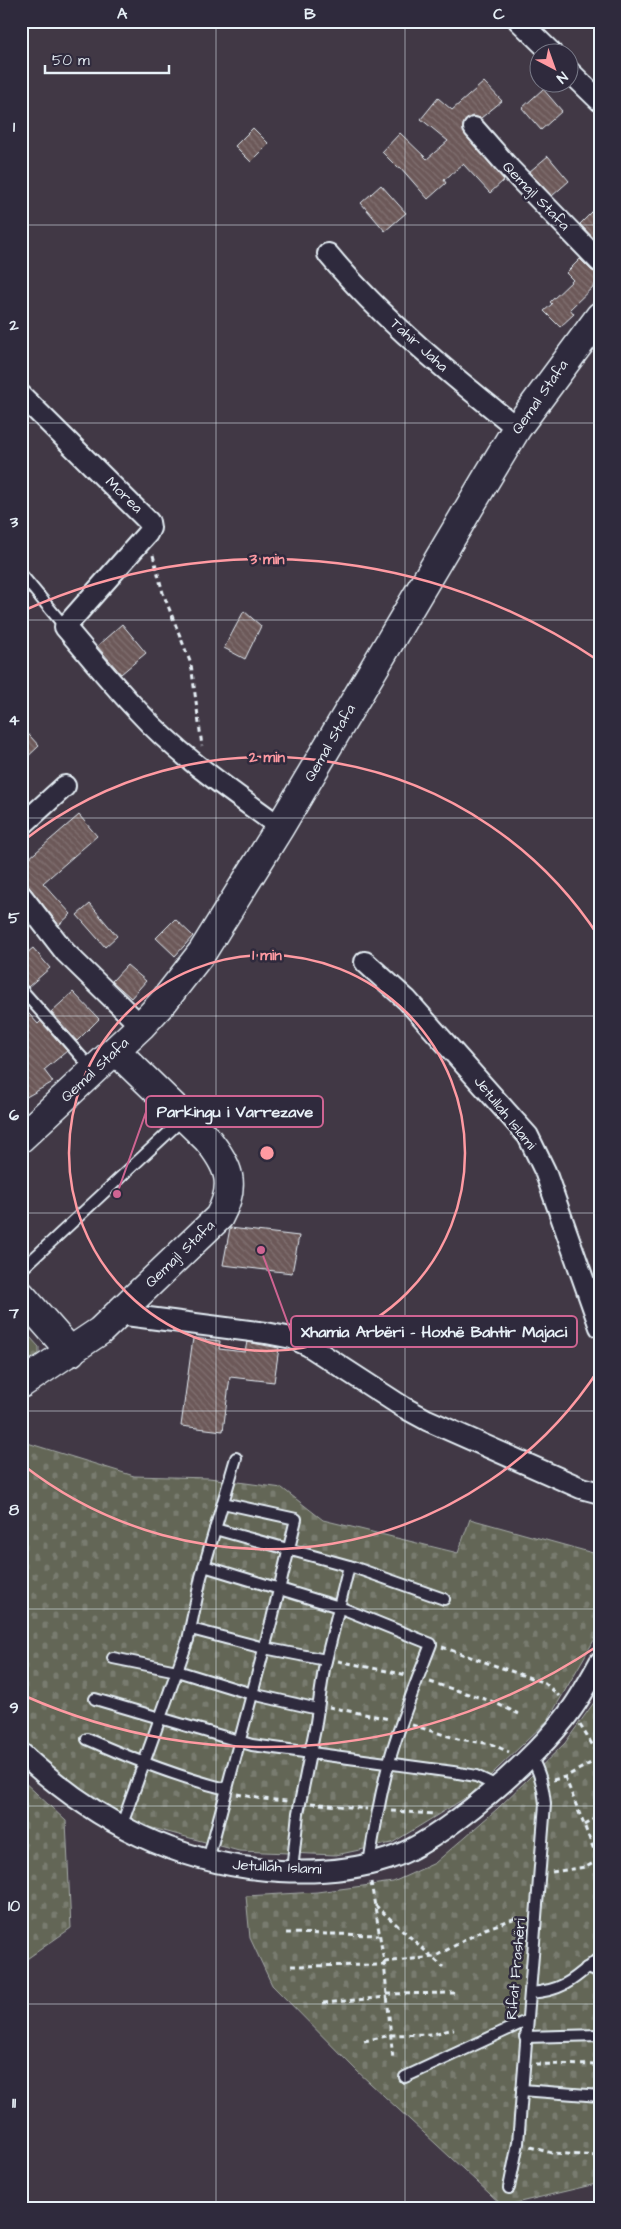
<svg xmlns="http://www.w3.org/2000/svg" width="621" height="2229" viewBox="0 0 621 2229" font-family="'Architects Daughter',sans-serif">
<defs>
<pattern id="cemetery-stones" width="16" height="16" patternUnits="userSpaceOnUse" patternTransform="scale(1.25)"><rect width="16" height="16" fill="#636657"/><path d="M2 7V4a2 2 0 0 1 4 0v3zM10 15v-3a2 2 0 0 1 4 0v3z" fill="#797c70"/></pattern>
<pattern id="building-back-hatch" width="6" height="6" patternUnits="userSpaceOnUse" patternTransform="scale(1.25)"><rect width="6" height="6" fill="#6c5959"/><path d="M-1 5l2 2M0 0l6 6M5-1l2 2" fill="none" stroke="#817172"/></pattern>
</defs>
<rect width="100%" height="100%" fill="#413845"/>
<filter id="ink" filterUnits="userSpaceOnUse"><feTurbulence type="fractalNoise" baseFrequency=".02" numOctaves="2"/><feDisplacementMap in="SourceGraphic" scale="10" xChannelSelector="R" yChannelSelector="G"/><feConvolveMatrix kernelMatrix="1 2 1 2 8 2 1 2 1" color-interpolation-filters="sRGB"/></filter>
<g filter="url(#ink)">
<!-- cemetery -->
<g fill="url(#cemetery-stones)" stroke="#a6aca8">
<polygon points="21,1327 39,1347 39,1360 21,1371"/>
<polygon points="21,1441 134,1476 209,1478 282,1488 323,1520 458,1553 470,1519 600,1555 600,1625 597,1635 548,1720 470,1795 392,1843 336,1855 239,1851 145,1826 131,1820 53,1770 21,1740"/>
<polygon points="600,1694 600,2183 503,2206 357,2071 272,1985 250,1938 246,1896 317,1892 393,1882 435,1863 497,1809 565,1743"/>
<polygon points="21,1779 66,1821 71,1928 21,1963"/>
</g>
<!-- building -->
<g fill="url(#building-back-hatch)" stroke="#e8f1f8">
<polygon points="484,82 502,101 481,118 472,116 467,119 463,125 463,131 504,180 490,193 463,164 444,180 446,183 428,199 400,167 398,168 382,152 400,133 427,159 448,141 421,119 438,98 452,110"/>
<polygon points="543,89 562,111 541,130 522,108"/>
<polygon points="253,128 269,144 251,162 235,146"/>
<polygon points="548,156 569,181 552,196 529,172"/>
<polygon points="381,185 406,213 385,231 361,203"/>
<polygon points="600,204 600,245 580,224"/>
<polygon points="580,259 592,271 600,274 600,280 570,309 574,314 560,327 544,311 552,304 550,302 573,280 566,273"/>
<polygon points="244,611 261,626 245,659 224,648"/>
<polygon points="122,624 146,653 121,674 97,646"/>
<polygon points="21,726 39,746 21,763"/>
<polygon points="79,815 97,836 43,883 71,914 59,925 30,888 21,880 21,865"/>
<polygon points="90,904 117,936 105,947 77,915"/>
<polygon points="175,919 193,936 175,956 156,938"/>
<polygon points="33,948 50,968 28,987 21,982 21,958"/>
<polygon points="127,965 146,981 131,998 112,981"/>
<polygon points="73,992 99,1019 77,1041 51,1012"/>
<polygon points="21,1005 38,1024 41,1021 67,1051 44,1070 53,1082 21,1100"/>
<polygon points="230,1228 299,1236 292,1273 223,1265"/>
<polygon points="193,1338 220,1341 219,1349 245,1352 247,1342 279,1348 274,1382 230,1377 223,1431 181,1426"/>
</g>
<g fill="none" stroke-linecap="round" stroke-linejoin="round">
<!-- lane casing -->
<g stroke="#e8f1f8" stroke-width="14">
<g id="lane">
<polyline points="21,574 65,627"/>
<polyline points="21,989 92,1069"/>
<polyline points="21,1270 183,1119"/>
<polyline points="215,1529 353,1567 444,1599"/>
<path d="M204,1566L339,1607L431,1644C416,1683 400,1722 389,1762C380,1796 374,1830 369,1864"/>
<polyline points="191,1629 264,1648 326,1660"/>
<polyline points="113,1658 177,1671 252,1694 318,1709"/>
<polyline points="95,1699 252,1745 453,1772 476,1776 497,1786"/>
<path d="M87,1739C132,1759 178,1777 226,1789"/>
<polyline points="121,1827 188,1640 201,1577 236,1458"/>
<polyline points="208,1860 272,1619 296,1519 223,1503"/>
<polyline points="292,1871 298,1813 315,1729 324,1669 349,1566"/>
<polyline points="586,1968 600,1972"/>
<path d="M530,1993C564,1991 575,1978 600,1957"/>
<polyline points="525,2037 600,2035"/>
<polyline points="405,2077 526,2021"/>
<polyline points="522,2090 600,2096"/>
<path d="M509,2188L518,2143L545,1804C543,1785 540,1772 530,1755"/>
</g>
</g>
<!-- street casing -->
<g stroke="#e8f1f8" stroke-width="24">
<g id="street">
<polyline points="519,21 551,52"/>
<polyline points="568,70 600,101"/>
<polyline points="474,128 509,168 600,262"/>
<path d="M328,254C383,320 451,375 517,428"/>
<path d="M21,395L149,522L150,528L147,534L65,627C89,655 112,684 138,711C179,756 231,791 280,827"/>
<polyline points="21,826 65,786"/>
<polyline points="21,895 65,952 141,1026"/>
<polyline points="365,962 407,1000 528,1136 545,1171 600,1327"/>
<polyline points="118,1314 266,1333 292,1338 309,1346 403,1407 427,1420 581,1488 600,1493"/>
<path d="M21,1753C95,1822 178,1865 280,1871C316,1873 354,1870 388,1859C443,1841 538,1757 571,1710C582,1695 591,1678 600,1662"/>
</g>
</g>
<!-- secondary casing -->
<g stroke="#e8f1f8" stroke-width="31">
<g id="secondary">
<polyline points="21,1138 141,1026 164,1001 203,951 280,827 485,481 517,428 600,316"/>
<polyline points="21,1295 71,1352"/>
<path d="M21,1384L100,1331L219,1217C237,1184 229,1166 207,1139L116,1051"/>
</g>
</g>
<!-- path -->
<g stroke="#e8f1f8" stroke-width="3" stroke-dasharray="5 4" stroke-linecap="butt">
<polyline points="153,555 163,593 191,664 202,746"/>
<polyline points="442,1647 545,1683 559,1696"/>
<polyline points="338,1661 407,1675"/>
<polyline points="430,1682 491,1701 519,1714"/>
<polyline points="329,1707 389,1719"/>
<polyline points="412,1725 458,1739 491,1744 509,1752"/>
<polyline points="580,1725 600,1757"/>
<polyline points="565,1777 600,1865"/>
<polyline points="553,1780 565,1777 600,1758"/>
<polyline points="237,1794 262,1799 287,1801"/>
<polyline points="311,1803 367,1809"/>
<polyline points="391,1811 434,1814"/>
<polyline points="585,1825 600,1816"/>
<polyline points="552,1872 586,1867 599,1860"/>
<polyline points="371,1882 384,1962 393,2060"/>
<polyline points="375,1905 443,1967"/>
<polyline points="286,1933 379,1935"/>
<polyline points="384,1962 434,1957 485,1929 516,1918"/>
<polyline points="291,1966 384,1965"/>
<polyline points="387,1994 454,1993"/>
<polyline points="323,2003 388,1997"/>
<polyline points="364,2041 391,2035 433,2034 454,2029"/>
<polyline points="536,2064 600,2065"/>
<polyline points="530,2147 552,2153 600,2156"/>
<polyline points="597,2157 600,2123"/>
</g>
<!-- lane -->
<use href="#lane" stroke="#2f2a3d" stroke-width="10"/>
<!-- street -->
<use href="#street" stroke="#2f2a3d" stroke-width="20"/>
<!-- secondary -->
<use href="#secondary" stroke="#2f2a3d" stroke-width="28"/>
</g>
</g>
<!-- grid -->
<path fill="none" stroke="#e8f1f8" stroke-width="1" stroke-opacity="0.55" d="M216,21V2208M405,21V2208M21,225H600M21,423H600M21,620H600M21,818H600M21,1016H600M21,1213H600M21,1411H600M21,1609H600M21,1806H600M21,2004H600"/>
<!-- distance rings -->
<g fill="none" stroke="#ff9aa2" stroke-width="2.5">
<circle cx="267" cy="1153" r="198"/>
<path d="M599 1369A396 396 0 0 1 23 1465M23 841A396 396 0 0 1 599 937"/>
<path d="M599 1645A594 594 0 0 1 25 1696M25 610A594 594 0 0 1 599 661"/>
</g>
<g text-anchor="middle" dominant-baseline="central" stroke-width="5" stroke-linejoin="round" paint-order="stroke">
<!-- street labels -->
<g font-size="15" fill="#e8f1f8" stroke="#2f2a3d">
<text transform="translate(536 196) rotate(46)">Qemajl Stafa</text>
<text transform="translate(419 345) rotate(42)">Tahir Jaha</text>
<text transform="translate(540 397) rotate(-55)">Qemal Stafa</text>
<text transform="translate(124 495) rotate(44)">Morea</text>
<text transform="translate(330 743) rotate(-60)">Qemal Stafa</text>
<text transform="translate(95 1070) rotate(-43)">Qemal Stafa</text>
<text transform="translate(505 1113) rotate(51)">Jetullah Islami</text>
<text transform="translate(180 1254) rotate(-44)">Qemajl Stafa</text>
<text transform="translate(277 1867) rotate(3)">Jetullah Islami</text>
<text transform="translate(516 1969) rotate(-85)">Rifat Frashëri</text>
</g>
</g>
<circle cx="267" cy="1153" r="8" fill="#ff9aa2" stroke="#2f2a3d" stroke-width="2.5"/>
<g font-size="15" text-anchor="middle" font-weight="bold" fill="#ff9aa2" stroke="#2f2a3d" stroke-width="5" stroke-linejoin="round" paint-order="stroke">
<text x="267" y="564">3 min</text>
<text x="267" y="762">2 min</text>
<text x="267" y="960">1 min</text>
</g>
<!-- callouts -->
<path fill="none" stroke="#cf6492" stroke-width="2" d="M117 1194L146 1112M261 1250L291 1332"/>
<g fill="#cf6492" stroke="#2f2a3d" stroke-width="2">
<circle cx="117" cy="1194" r="5"/>
<circle cx="261" cy="1250" r="5"/>
</g>
<g fill="#2f2a3d" stroke="#cf6492" stroke-width="2">
<rect x="146" y="1096" width="177" height="31" rx="5"/>
<rect x="291" y="1316" width="286" height="31" rx="5"/>
</g>
<g font-size="16" text-anchor="middle" font-weight="bold" fill="#e8f1f8">
<text x="235" y="1117">Parkingu i Varrezave</text>
<text x="434" y="1337">Xhamia Arbëri - Hoxhë Bahtir Majaci</text>
</g>
<!-- margin -->
<rect width="621" height="2229" fill="none" stroke="#2f2a3d" stroke-width="55"/>
<!-- north arrow -->
<g transform="translate(554 68) rotate(139)"><circle r="24" fill="#2f2a3d" stroke="#797a88"/>
<path d="M0-4L9 19L0 12L-9 19Z" fill="#ff9aa2"/>
<text y="-8" font-size="14" font-weight="bold" text-anchor="middle" fill="#e8f1f8">N</text>
</g>
<!-- scale -->
<path d="M45 65v8h124v-8" fill="none" stroke="#e8f1f8" stroke-width="2.5"/>
<text x="52" y="65" font-size="15" fill="#e8f1f8" stroke="#2f2a3d" stroke-width="4" paint-order="stroke">50 m</text>
<rect x="28" y="28" width="566" height="2174" fill="none" stroke="#e8f1f8" stroke-width="2"/>
<g font-size="16" text-anchor="middle" font-weight="bold" fill="#e8f1f8">
<text x="122" y="19">A</text>
<text x="310" y="19">B</text>
<text x="499" y="19">C</text>
<text x="14" y="132">1</text>
<text x="14" y="330">2</text>
<text x="14" y="527">3</text>
<text x="14" y="725">4</text>
<text x="14" y="923">5</text>
<text x="14" y="1120">6</text>
<text x="14" y="1318">7</text>
<text x="14" y="1515">8</text>
<text x="14" y="1713">9</text>
<text x="14" y="1911">10</text>
<text x="14" y="2108">11</text>
</g>
</svg>
